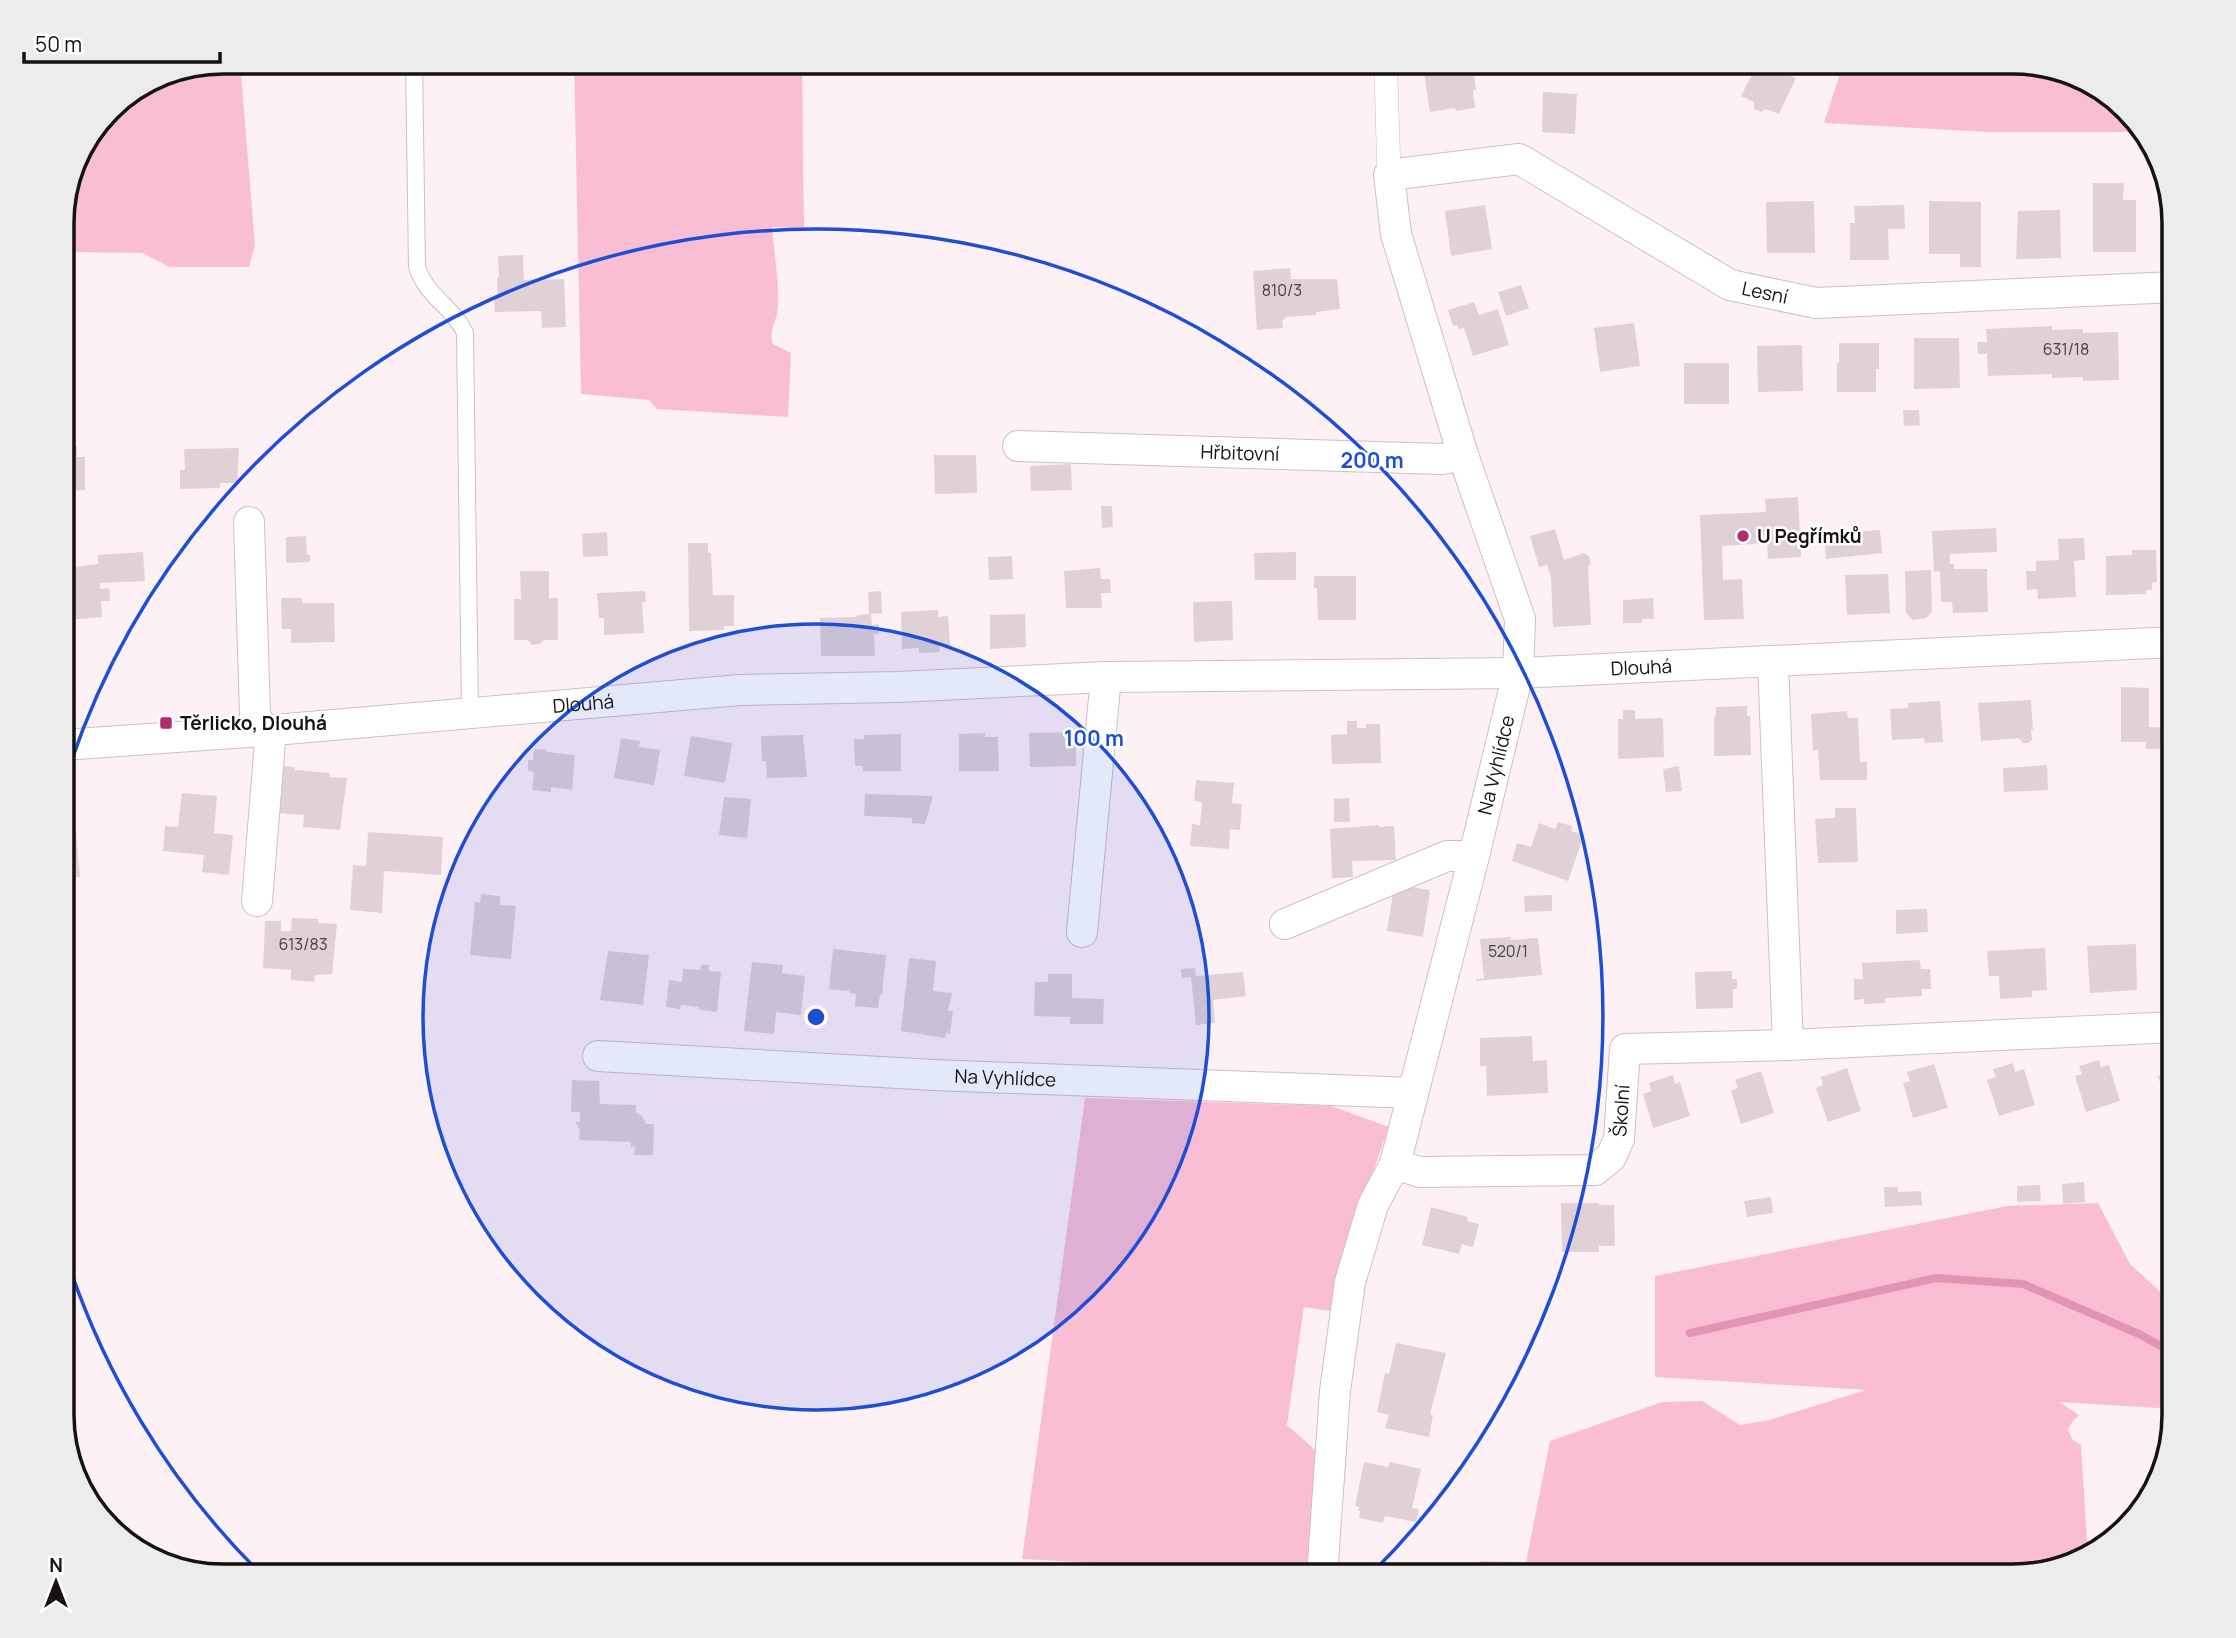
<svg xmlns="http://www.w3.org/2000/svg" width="2236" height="1638" viewBox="0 0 2236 1638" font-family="Manrope,sans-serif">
<rect width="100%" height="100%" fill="#fef1f6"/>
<!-- green -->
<g fill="#fabed4">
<polygon points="223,61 240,61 254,233 255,245 249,267 170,267 142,253 62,252 62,212 78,151 116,102 161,73"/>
<path d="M574,61H802L804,228L772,227C774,253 779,280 778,306C778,320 768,330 773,344L791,353L788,417L657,409L649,400L581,394Z"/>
<polygon points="1844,61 2014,61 2111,94 2142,132 1988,132 1824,123"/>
<polygon points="1085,1098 1331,1106 1389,1127 1355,1222 1337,1312 1304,1307 1287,1425 1323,1457 1309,1574 1022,1559"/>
<polygon points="2098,1203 2130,1264 2175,1305 2175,1409 2059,1402 2079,1415 2072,1422 2068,1430 2073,1440 2081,1445 2088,1557 2085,1560 2013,1577 1474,1577 1476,1567 1481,1561 1526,1562 1550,1441 1662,1402 1702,1401 1740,1425 1769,1420 1866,1390 1655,1377 1655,1276 2007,1206"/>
</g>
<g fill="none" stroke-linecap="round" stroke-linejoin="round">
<!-- stream -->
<polyline stroke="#e294b3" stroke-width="8" points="1690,1333 1936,1278 2023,1284 2139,1334 2175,1354"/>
</g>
<!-- building -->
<g fill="#e0d1d6">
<polygon points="1486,61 1518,61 1519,71 1497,73 1496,68 1486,68"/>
<polygon points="1759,61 1796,78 1779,114 1766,109 1761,112 1754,109 1754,102 1741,96"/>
<polygon points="1463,67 1464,70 1473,68 1476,90 1473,90 1475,108 1456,111 1455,108 1430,112 1424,74"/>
<polygon points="1543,92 1577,94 1575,134 1542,132"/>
<polygon points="2093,183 2124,183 2123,200 2136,200 2136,252 2093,252"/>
<polygon points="1814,201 1815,253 1767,253 1766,202"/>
<polygon points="1929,201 1981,202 1981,267 1960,267 1960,254 1929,254"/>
<polygon points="1485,205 1492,249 1451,256 1445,211"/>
<polygon points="1904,205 1905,229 1888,229 1889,260 1850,260 1850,223 1855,223 1854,206"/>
<polygon points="2060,210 2061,258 2016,259 2018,211"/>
<polygon points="2171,211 2175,222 2175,244 2171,244"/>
<polygon points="523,255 524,280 564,279 566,327 542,328 541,311 495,312 494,297 498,297 497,283 497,278 499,278 498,256"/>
<polygon points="1290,268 1291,279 1337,279 1340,309 1316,312 1316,315 1286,317 1282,321 1283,328 1257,330 1253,271"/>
<polygon points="1521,285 1529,308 1506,316 1498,292"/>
<polygon points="1474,302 1479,315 1498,309 1509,345 1473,356 1464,328 1459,329 1457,325 1453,326 1448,310"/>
<polygon points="1634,323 1640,366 1600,372 1594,328"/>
<polygon points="2052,326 2052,330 2083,329 2083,333 2118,332 2119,380 2083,381 2083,377 2052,378 2052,374 1988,376 1987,354 1978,354 1977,342 1987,342 1986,329"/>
<polygon points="1914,338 1959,338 1960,388 1914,389"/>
<polygon points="1839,343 1879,343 1879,369 1876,369 1876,392 1837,392 1837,363 1839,363"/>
<polygon points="1802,345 1803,391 1758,392 1757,346"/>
<rect x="1684" y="363" width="45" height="41"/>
<polygon points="1903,410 1919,410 1920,425 1904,426"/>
<polygon points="62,446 77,446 77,457 85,457 85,490 62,491"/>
<polygon points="239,448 237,483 220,483 220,488 180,489 180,470 185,470 184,449"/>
<polygon points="934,455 976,455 977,493 935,494"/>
<polygon points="1071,464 1072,490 1031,491 1030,466"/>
<polygon points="1798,497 1801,557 1768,559 1767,543 1722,546 1723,580 1742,579 1744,619 1704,620 1700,515 1766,512 1765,499"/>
<polygon points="1101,506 1112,506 1113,527 1102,528"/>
<polygon points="1996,528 1997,552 1950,554 1950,564 1954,564 1954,569 1987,569 1988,612 1953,613 1952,602 1941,602 1940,571 1934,572 1932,531"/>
<polygon points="1555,529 1564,560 1584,553 1589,556 1591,563 1588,567 1591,625 1553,627 1551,578 1547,565 1539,567 1530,536"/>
<polygon points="1880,530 1882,553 1826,559 1824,534"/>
<polygon points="607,532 608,556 583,557 582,534"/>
<polygon points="306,536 307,555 310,555 310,562 286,563 286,537"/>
<polygon points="2084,538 2085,560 2074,561 2076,597 2038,599 2037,589 2027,590 2026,571 2036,571 2036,561 2059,560 2058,539"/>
<polygon points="688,543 708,543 708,553 711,553 713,595 734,595 734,626 724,626 724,630 689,631"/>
<polygon points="2132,550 2156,550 2157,582 2152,582 2152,590 2146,590 2146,594 2106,595 2106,556 2132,555"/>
<polygon points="143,552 145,581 100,583 100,589 109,588 110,601 101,601 102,617 67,620 65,580 75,579 74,567 98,564 98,555"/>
<polygon points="1296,552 1296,580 1255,580 1254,553"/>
<polygon points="1012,556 1013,579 989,580 988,557"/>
<polygon points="1100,568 1101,579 1110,579 1111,593 1101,593 1102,608 1066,608 1064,571"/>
<polygon points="1931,570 1932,612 1926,618 1913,620 1906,613 1905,571"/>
<polygon points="520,571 549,571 549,598 558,598 558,640 544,640 540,644 532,645 528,640 514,640 514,599 521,599"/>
<polygon points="1888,574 1890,613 1847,615 1845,575"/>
<polygon points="1314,576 1356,576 1356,620 1318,620 1317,588 1314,588"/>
<polygon points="645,591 646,602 642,602 644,633 604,635 604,618 599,618 597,593"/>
<polygon points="881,591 882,613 871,614 872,625 879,624 879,634 874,634 875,656 821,656 820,618 857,617 857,615 869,614 868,592"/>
<polygon points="281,598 302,598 302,603 334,603 335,642 291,643 291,629 282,629"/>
<polygon points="1653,598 1654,619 1642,619 1642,623 1623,623 1623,600"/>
<polygon points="1232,601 1233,640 1194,642 1193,602"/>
<polygon points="938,610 938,617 948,616 950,645 939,646 940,652 919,653 919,648 902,649 901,612"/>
<polygon points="1025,614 1026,647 990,649 990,615"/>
<polygon points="2121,687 2149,688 2149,727 2175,728 2175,749 2146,749 2146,742 2121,742"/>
<polygon points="2031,700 2033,730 2031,730 2032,740 2028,743 2023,743 2019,738 1981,741 1978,703"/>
<polygon points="1940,701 1943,742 1925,743 1924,738 1892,740 1890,709 1908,708 1908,703"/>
<polygon points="1747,706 1747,716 1750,716 1751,755 1714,756 1714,717 1716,716 1716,707"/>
<polygon points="1623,710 1635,710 1635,719 1663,718 1664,757 1618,759 1618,719 1623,719"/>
<polygon points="1847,711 1848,718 1858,718 1860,762 1867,762 1867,780 1820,780 1818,750 1813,750 1811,714"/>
<polygon points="1347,721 1357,721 1357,728 1366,728 1366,724 1380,724 1381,763 1332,764 1331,735 1347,734"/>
<polygon points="1076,732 1076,766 1030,767 1029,733"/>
<polygon points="985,733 985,737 998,737 999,771 959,771 959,734"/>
<polygon points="901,734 901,771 863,771 863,766 855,766 854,739 864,739 864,735"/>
<polygon points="803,735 807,777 767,778 766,761 762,761 761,736"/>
<polygon points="691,736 732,743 725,783 684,776"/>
<polygon points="621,738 640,741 639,747 660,750 654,785 614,778"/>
<polygon points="534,749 547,750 547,752 575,755 572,790 551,787 551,792 532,790 534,772 528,771 528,760 533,760"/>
<polygon points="2047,765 2048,790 2004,792 2003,768"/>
<polygon points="279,766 295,767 295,770 330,773 330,777 347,778 340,830 303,827 304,815 276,813"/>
<polygon points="1679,766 1682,791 1666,792 1663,769"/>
<polygon points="1196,780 1234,783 1232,803 1242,804 1240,830 1230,829 1229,849 1190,846 1192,824 1200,825 1202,802 1194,801"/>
<polygon points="182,793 217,796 214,833 233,835 229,875 202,872 204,855 163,851 165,826 178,827"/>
<polygon points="865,794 933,796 925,824 912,823 912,818 864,816"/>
<polygon points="724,797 751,799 747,838 719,835"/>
<polygon points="1349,798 1350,822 1334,822 1334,799"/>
<polygon points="74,808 80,877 62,879 62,809"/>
<polygon points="1835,808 1856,808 1858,862 1818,863 1815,819 1835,818"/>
<polygon points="1558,822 1572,826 1571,831 1584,835 1568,881 1512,861 1517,843 1531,847 1539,823 1555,829"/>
<polygon points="1379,825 1379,827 1394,826 1396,860 1352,861 1353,877 1332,878 1330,829"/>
<polygon points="368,832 443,837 441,875 384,871 382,913 350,910 353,865 366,866"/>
<polygon points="1399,885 1430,890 1423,937 1387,931 1394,887"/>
<polygon points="481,894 500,896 500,905 516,906 511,959 470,955 475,902 480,903"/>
<polygon points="1552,895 1552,911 1525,912 1524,896"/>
<polygon points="1927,909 1928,932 1896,934 1896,910"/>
<polygon points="292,918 318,919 318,923 337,924 332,974 315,975 314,982 291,980 291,970 263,968 265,921 281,921 281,931 291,931"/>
<polygon points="1511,937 1511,940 1538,938 1542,975 1476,981 1476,979 1484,978 1480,939"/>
<polygon points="2136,944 2137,990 2090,993 2087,946"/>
<polygon points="2045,948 2047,990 2032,991 2032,997 2000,999 1999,976 1989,976 1987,951"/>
<polygon points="833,949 886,955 882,994 880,995 878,1008 855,1006 856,994 849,993 850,991 829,989"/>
<polygon points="608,951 649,955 643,1005 600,1000"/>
<polygon points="2175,953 2175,992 2168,992 2167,954"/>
<polygon points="909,958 936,961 933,991 952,993 948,1011 953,1011 950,1034 946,1033 945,1038 901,1031"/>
<polygon points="1920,960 1921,969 1930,969 1931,989 1922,989 1922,996 1885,998 1885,1003 1864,1004 1864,999 1854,1000 1854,979 1863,979 1862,963"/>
<polygon points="752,962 783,965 782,973 805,976 801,1015 776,1012 774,1034 744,1031"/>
<polygon points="701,965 709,965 709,971 721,972 717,1012 701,1010 698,1007 681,1005 680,1009 666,1007 669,980 682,982 683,969 700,970"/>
<polygon points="1195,968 1196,976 1243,972 1246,996 1213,1000 1215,1023 1196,1025 1191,977 1182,978 1181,969"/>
<polygon points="1732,971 1732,979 1737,979 1737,989 1733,989 1733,1008 1696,1009 1695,972"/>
<polygon points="1048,974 1072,974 1072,998 1104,999 1103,1024 1070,1024 1070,1017 1034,1016 1035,982 1048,982"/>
<polygon points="1532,1036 1533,1061 1547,1060 1548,1093 1487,1096 1486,1066 1480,1066 1480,1038"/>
<polygon points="2099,1060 2101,1067 2109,1065 2120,1101 2086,1112 2075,1076 2082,1074 2079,1066"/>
<polygon points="2175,1061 2175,1115 2170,1117 2158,1076 2169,1072 2166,1063"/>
<polygon points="2013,1063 2015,1072 2024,1069 2035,1105 1999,1116 1987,1080 1996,1077 1993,1069"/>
<polygon points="1934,1064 1948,1108 1913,1118 1903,1083 1910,1081 1907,1072"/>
<polygon points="1847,1068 1861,1111 1828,1122 1816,1088 1823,1085 1821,1077"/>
<polygon points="1761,1071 1774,1113 1741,1124 1731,1091 1738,1088 1735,1080"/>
<polygon points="1673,1075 1675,1084 1680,1082 1690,1116 1653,1128 1643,1094 1651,1091 1649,1083"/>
<polygon points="572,1080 599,1081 600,1104 636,1105 636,1113 642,1116 646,1124 654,1124 653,1155 634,1155 635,1146 631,1147 631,1142 579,1140 580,1130 575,1122 580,1122 580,1112 571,1112"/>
<polygon points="2084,1182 2085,1202 2063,1204 2062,1184"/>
<polygon points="2040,1185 2041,1201 2017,1202 2017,1186"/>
<polygon points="1884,1187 1898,1187 1898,1192 1921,1191 1922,1205 1885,1207"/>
<polygon points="1771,1197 1773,1213 1747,1217 1744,1201"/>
<polygon points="1561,1203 1599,1203 1599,1205 1614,1205 1615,1246 1599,1246 1599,1252 1562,1252"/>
<polygon points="1431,1207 1468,1217 1467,1221 1479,1224 1473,1247 1462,1244 1459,1254 1422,1245"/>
<polygon points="1396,1343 1446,1353 1430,1414 1433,1415 1429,1437 1385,1428 1389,1415 1377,1412 1385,1373 1389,1374"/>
<polygon points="1364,1462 1388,1467 1390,1462 1421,1469 1412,1508 1419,1509 1416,1522 1385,1516 1383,1523 1359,1518 1360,1511 1358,1511 1359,1507 1355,1506"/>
</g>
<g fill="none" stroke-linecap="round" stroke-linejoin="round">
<!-- service casing -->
<g stroke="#cebfc5" stroke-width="18">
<path id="service" d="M414,61L417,267C427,298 453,306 465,333L470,714"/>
</g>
<!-- pedestrian casing -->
<g stroke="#cebfc5" stroke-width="24">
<polyline id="pedestrian" points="1388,61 1386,76 1389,175"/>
</g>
<!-- minor casing -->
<g stroke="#cebfc5" stroke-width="32">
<g id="minor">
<path id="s1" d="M1018,446L1442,459L1463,455"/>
<polyline points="249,522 255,715 270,742 257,901"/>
<polyline points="1773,662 1788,1045"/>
<path id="s2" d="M62,745L263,731L740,690L898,687L1106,677L1518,673L2175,642"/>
<polyline points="1285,924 1447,856 1474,856"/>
<polyline points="1082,932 1106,677"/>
<path id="s3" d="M598,1056L934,1075L1413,1093"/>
<path id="s4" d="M1395,1164L1420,1172L1595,1170L1611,1157L1619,1139L1625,1049L1788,1045L2175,1027"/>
<path id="s5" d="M1322,1577L1335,1391L1350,1282L1373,1205L1395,1164L1474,856L1518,673L1520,619L1463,455L1396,234L1389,175L1519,159L1730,285L1816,303L2175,287"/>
</g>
</g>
<!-- service -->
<use href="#service" stroke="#fff" stroke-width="16"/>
<!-- pedestrian -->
<use href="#pedestrian" stroke="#fff" stroke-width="23"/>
<!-- minor -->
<use href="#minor" stroke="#fff" stroke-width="30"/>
</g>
<!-- distance rings -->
<circle cx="816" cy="1017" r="393" fill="#1d4ed8" fill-opacity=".12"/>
<g fill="none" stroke="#1d4ed8" stroke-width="3.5">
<circle cx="816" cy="1017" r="393"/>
<path d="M260 1573A787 787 0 0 1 63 1247M63 787A787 787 0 1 1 1372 1573"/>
</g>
<!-- markers -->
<g fill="#b22c70" stroke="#fff" stroke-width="2.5">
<circle cx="1743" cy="536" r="7"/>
<rect x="159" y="716" width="14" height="14" rx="3.5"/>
</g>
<g text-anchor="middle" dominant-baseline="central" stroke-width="5" stroke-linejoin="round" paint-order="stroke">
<!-- number labels -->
<g font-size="16" fill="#484144">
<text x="1282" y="290">810/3</text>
<text x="2066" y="349">631/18</text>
<text x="303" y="944">613/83</text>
<text x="1508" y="951">520/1</text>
</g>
<!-- street labels -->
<g font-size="19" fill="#161113" stroke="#fff">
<text stroke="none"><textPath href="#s5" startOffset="1860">Lesní</textPath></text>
<text stroke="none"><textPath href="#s1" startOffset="222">Hřbitovní</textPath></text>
<text stroke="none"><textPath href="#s2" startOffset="1582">Dlouhá</textPath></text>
<text stroke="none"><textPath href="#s2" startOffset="523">Dlouhá</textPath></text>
<text stroke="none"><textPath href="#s5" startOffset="835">Na Vyhlídce</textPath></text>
<text stroke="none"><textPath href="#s3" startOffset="408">Na Vyhlídce</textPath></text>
<text stroke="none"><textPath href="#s4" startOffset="270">Školní</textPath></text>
</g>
<!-- poi labels -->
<g font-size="19" font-weight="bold" fill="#161113" stroke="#fff" text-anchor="start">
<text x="1757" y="536">U Pegřímků</text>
<text x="180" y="723">Těrlicko, Dlouhá</text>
</g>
</g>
<!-- crop -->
<path d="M0 0H2236V1638H0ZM223 74H2013A149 149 0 0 1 2162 223V1415A149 149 0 0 1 2013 1564H223A149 149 0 0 1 74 1415V223A149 149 0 0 1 223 74Z" fill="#ececec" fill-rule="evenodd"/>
<path fill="none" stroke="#161113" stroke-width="3.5" d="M223 74H2013A149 149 0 0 1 2162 223V1415A149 149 0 0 1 2013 1564H223A149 149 0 0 1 74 1415V223A149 149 0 0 1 223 74Z"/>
<circle cx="816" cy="1017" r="10" fill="#1d4ed8" stroke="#fff" stroke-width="3.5"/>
<g font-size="21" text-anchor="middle" font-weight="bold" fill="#1d4ed8" stroke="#fff" stroke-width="5" stroke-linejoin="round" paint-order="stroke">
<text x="1372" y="468">200 m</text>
<text x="1094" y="746">100 m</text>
</g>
<!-- north arrow -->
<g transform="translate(56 1582)" stroke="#ffffff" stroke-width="5" paint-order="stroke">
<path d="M0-5L12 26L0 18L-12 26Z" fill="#161113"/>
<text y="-10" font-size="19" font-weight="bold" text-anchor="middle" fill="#161113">N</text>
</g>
<!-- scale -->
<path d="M24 52v10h196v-10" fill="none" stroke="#161113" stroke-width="3.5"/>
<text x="35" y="52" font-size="21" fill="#161113" stroke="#ffffff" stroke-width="5" paint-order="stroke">50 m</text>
</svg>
